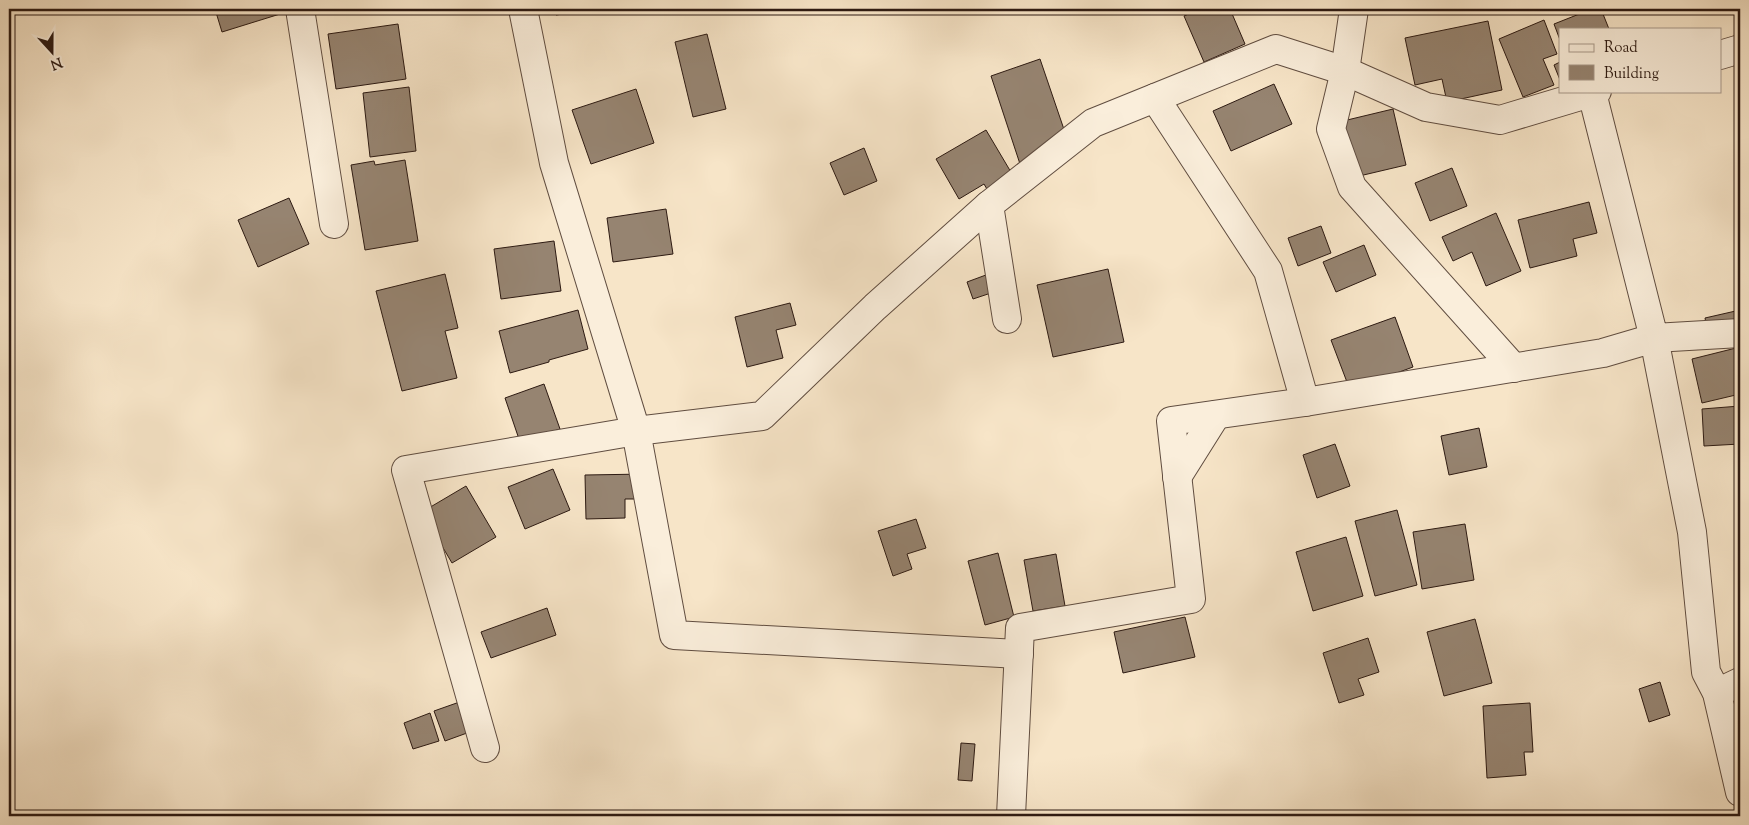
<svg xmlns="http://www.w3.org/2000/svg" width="1749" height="825" viewBox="0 0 1749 825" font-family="'Sorts Mill Goudy',serif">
<rect width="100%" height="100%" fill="#f7e5c8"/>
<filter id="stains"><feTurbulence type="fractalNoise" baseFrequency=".004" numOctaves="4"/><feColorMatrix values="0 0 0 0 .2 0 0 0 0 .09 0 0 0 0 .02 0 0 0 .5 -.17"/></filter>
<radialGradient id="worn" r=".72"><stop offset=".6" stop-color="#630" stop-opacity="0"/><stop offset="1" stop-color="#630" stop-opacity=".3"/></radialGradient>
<!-- building -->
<g fill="#968471" stroke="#2d1a12">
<polygon points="215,9 278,9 280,14 222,32"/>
<polygon points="555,9 596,9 556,15"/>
<polygon points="1200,9 1230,9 1245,44 1204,62 1184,16"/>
<polygon points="1592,9 1601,9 1609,29 1560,29 1560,40 1554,24"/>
<polygon points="1544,20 1557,54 1543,59 1554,85 1523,97 1499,39"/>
<polygon points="1488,21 1502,90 1447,102 1442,79 1415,85 1405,38"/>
<polygon points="398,24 406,79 336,89 328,34"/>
<polygon points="707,34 726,109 693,117 675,42"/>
<polygon points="1040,59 1071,150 1021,167 991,76"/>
<polygon points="1560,62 1560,80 1554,65"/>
<polygon points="1274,84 1292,124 1231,151 1213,111"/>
<polygon points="409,87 416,151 370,157 363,93"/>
<polygon points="636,89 654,143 591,164 572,110"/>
<polygon points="1393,109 1406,165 1355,177 1343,121"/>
<polygon points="986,130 1021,189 995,203 984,184 959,199 936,159"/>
<polygon points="864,148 877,181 844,195 830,163"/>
<polygon points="405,160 418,241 365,250 351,165 374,161 375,165"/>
<polygon points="1452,168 1467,206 1430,221 1415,183"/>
<polygon points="289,198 309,244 258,267 238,220"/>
<polygon points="1589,202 1597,233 1573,239 1577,256 1530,268 1518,220"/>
<polygon points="666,209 673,254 613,262 607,218"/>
<polygon points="1496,213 1521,271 1486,286 1472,252 1453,261 1442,237"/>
<polygon points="1321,226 1331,253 1298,266 1288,238"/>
<polygon points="554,241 561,291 501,299 494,249"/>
<polygon points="1364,245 1376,275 1336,292 1323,262"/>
<polygon points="1108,269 1124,342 1053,357 1037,285"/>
<polygon points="994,272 1000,290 973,299 967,282"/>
<polygon points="445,274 458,328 445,331 457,378 402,391 376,291"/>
<polygon points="790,303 796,325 776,330 783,358 747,367 735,317"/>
<polygon points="578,310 588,349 549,360 549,362 510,373 499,331"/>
<polygon points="1740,310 1740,322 1707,329 1705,318"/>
<polygon points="1395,317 1413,367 1350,390 1331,340"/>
<polygon points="1736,348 1740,366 1740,394 1702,403 1692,359"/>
<polygon points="544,384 560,429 520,442 505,398"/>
<polygon points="1740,406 1740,444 1704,446 1702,409"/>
<polygon points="1479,428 1487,467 1449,475 1441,436"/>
<polygon points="1335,444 1350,486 1317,498 1303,455"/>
<polygon points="553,469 570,510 525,529 508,487"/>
<polygon points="646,474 646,499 625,499 625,518 586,519 585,475"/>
<polygon points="466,486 496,537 452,563 422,512"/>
<polygon points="1397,510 1417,585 1375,596 1355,521"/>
<polygon points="916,519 926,548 907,554 912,569 893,576 878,531"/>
<polygon points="1465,524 1474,580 1422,589 1413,532"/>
<polygon points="1346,537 1363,596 1313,611 1296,552"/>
<polygon points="998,553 1014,617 985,625 968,561"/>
<polygon points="1056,554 1065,606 1033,611 1024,560"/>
<polygon points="547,608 556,635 491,658 481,632"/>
<polygon points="1185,617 1195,657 1123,673 1114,632"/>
<polygon points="1475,619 1492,683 1444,696 1427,632"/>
<polygon points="1368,638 1379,672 1358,679 1364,695 1339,703 1323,653"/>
<polygon points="1660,682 1670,715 1649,722 1639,689"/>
<polygon points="468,699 478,729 445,741 434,711"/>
<polygon points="1530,703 1533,752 1524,752 1526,775 1487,778 1483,706"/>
<polygon points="430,713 439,741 413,749 404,723"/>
<polygon points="961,743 975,744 972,781 958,780"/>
</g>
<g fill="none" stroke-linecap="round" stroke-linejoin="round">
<!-- street casing -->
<g stroke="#604d40" stroke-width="30">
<g id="street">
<polyline points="300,9 334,224"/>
<polyline points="1354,9 1345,71 1331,129 1352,187 1514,368"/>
<polyline points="1720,55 1740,49"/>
<polyline points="1592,93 1654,338 1740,333"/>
<polyline points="1155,98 1268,271 1305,402 1603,353 1654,338 1692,532 1706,672 1717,693 1740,792"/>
<polyline points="989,205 875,307 762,416 636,431 674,635 1019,654"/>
<polyline points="1007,319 989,205 1093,123 1276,49 1345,71 1426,107 1500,120 1597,91"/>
<polyline points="1177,477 1216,415"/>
<polyline points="1717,693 1740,682"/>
<polyline points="485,748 406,470 636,431 554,163 523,9"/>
<polyline points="1011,816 1020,628 1191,599 1171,421 1305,402"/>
</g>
</g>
<!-- street -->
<use href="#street" stroke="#faeedb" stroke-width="28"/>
</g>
<!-- margin -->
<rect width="1749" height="825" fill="none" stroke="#f7e5c8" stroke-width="30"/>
<rect x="10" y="10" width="1729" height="805" fill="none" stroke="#2d1a12" stroke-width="2.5"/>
<rect x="15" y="15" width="1719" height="795" fill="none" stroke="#2d1a12"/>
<!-- legend -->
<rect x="1559" y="28" width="162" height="65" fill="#faeedb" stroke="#a8998b"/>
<rect x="1569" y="44" width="25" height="8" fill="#faeedb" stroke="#a8998b"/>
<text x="1604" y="52" font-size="15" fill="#2d1a12">Road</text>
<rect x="1569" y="65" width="25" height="15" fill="#968471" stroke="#a8998b"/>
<text x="1604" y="78" font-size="15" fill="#2d1a12">Building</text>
<!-- north arrow -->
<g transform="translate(52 52) rotate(159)" stroke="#faeedb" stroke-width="4" paint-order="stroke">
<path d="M0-4L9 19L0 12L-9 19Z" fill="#2d1a12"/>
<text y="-8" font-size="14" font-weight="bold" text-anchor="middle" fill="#2d1a12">N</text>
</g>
<rect width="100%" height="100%" filter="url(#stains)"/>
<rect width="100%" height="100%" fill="url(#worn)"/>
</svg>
